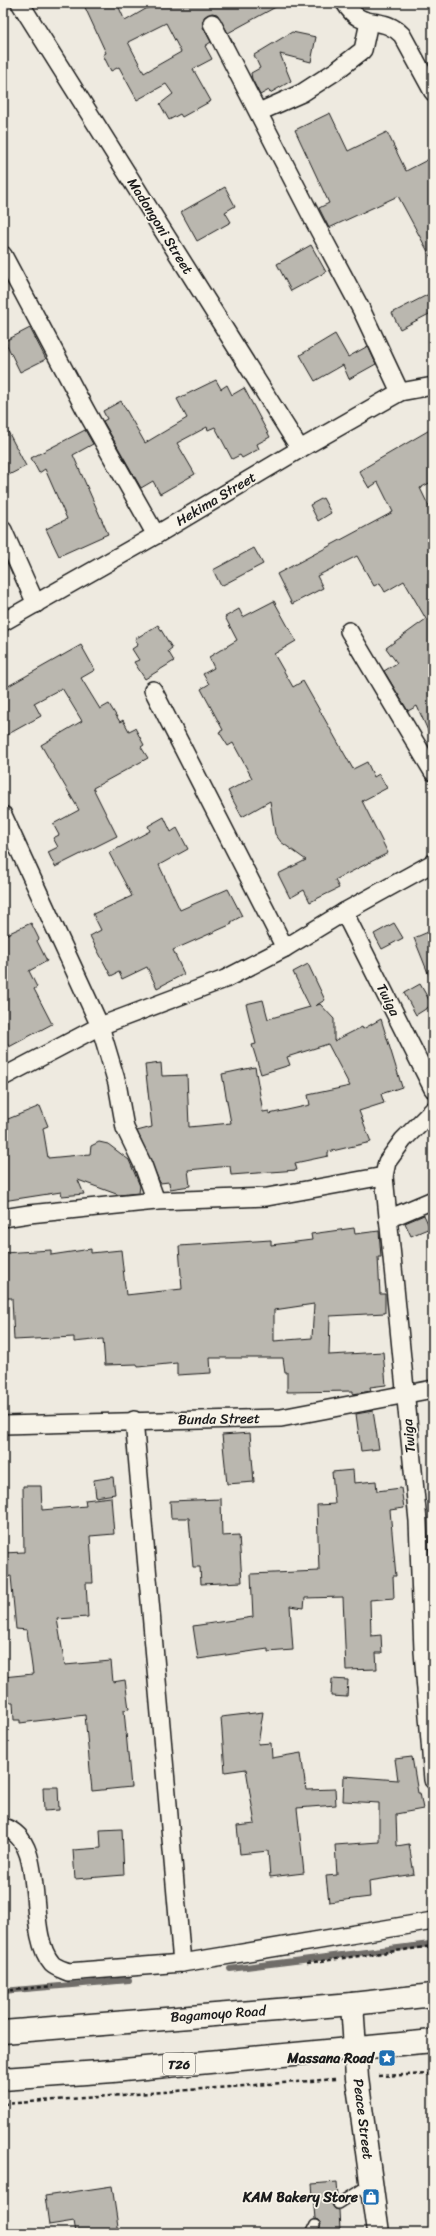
<svg xmlns="http://www.w3.org/2000/svg" width="436" height="2236" viewBox="0 0 436 2236" font-family="Sriracha,sans-serif">
<rect width="100%" height="100%" fill="#eeeae0"/>
<filter id="ink" filterUnits="userSpaceOnUse"><feTurbulence type="fractalNoise" baseFrequency=".025" numOctaves="2"/><feDisplacementMap in="SourceGraphic" scale="8" xChannelSelector="R" yChannelSelector="G"/><feConvolveMatrix kernelMatrix="1 2 1 2 8 2 1 2 1" color-interpolation-filters="sRGB"/></filter>
<g filter="url(#ink)">
<g fill="none" stroke-linecap="round" stroke-linejoin="round">
<!-- stream -->
<g stroke="#6f6d69" stroke-width="6">
<polyline points="230,1969 430,1944"/>
<polyline points="3,1991 129,1980"/>
</g>
</g>
<!-- building -->
<g fill="#bab7af" stroke="#1c1c1c" fill-rule="evenodd">
<path d="M83,3H117L125,21L156,3H283L228,33L217,14L212,13L204,17L203,27L211,42L205,46L212,59L193,69L211,101L182,117L180,114L169,120L160,104L173,94L166,84L137,100L119,67L111,71L103,55L106,53ZM166,23L181,52L144,73L128,42Z"/>
<polygon points="292,32 316,37 311,62 280,54 291,81 270,93 269,90 260,95 252,79 251,73 260,68 254,55"/>
<polygon points="330,113 348,151 387,132 406,171 433,157 433,261 398,196 329,228 319,208 329,203 295,130"/>
<polygon points="225,187 235,206 225,212 231,222 197,241 181,212"/>
<polygon points="311,245 326,272 291,291 277,264"/>
<polygon points="433,292 433,312 400,329 392,313"/>
<polygon points="30,328 46,359 20,372 5,341"/>
<polygon points="335,334 348,357 368,346 376,364 349,379 343,365 315,381 300,355"/>
<polygon points="216,380 221,389 227,385 232,395 244,388 270,437 257,444 259,449 242,458 240,455 232,459 215,427 208,430 207,427 177,443 195,474 160,494 153,481 141,488 103,421 107,419 103,411 121,401 145,443 187,418 177,399"/>
<polygon points="3,422 26,466 3,478"/>
<polygon points="433,428 433,481 420,488 433,515 433,742 417,706 408,711 384,671 397,663 386,648 426,619 404,581 385,592 380,583 374,586 357,556 317,576 323,588 292,604 277,574 393,512 378,482 369,488 359,471"/>
<polygon points="85,430 93,444 73,455 108,534 59,556 46,529 67,519 45,469 39,473 31,458"/>
<polygon points="323,498 331,513 318,521 310,505"/>
<polygon points="254,548 263,564 221,586 213,570"/>
<polygon points="274,601 296,641 274,654 293,687 303,681 353,769 367,762 374,777 379,774 387,788 362,801 388,853 335,880 339,888 310,902 304,890 290,898 278,874 306,860 281,842 275,834 270,801 242,817 228,791 252,778 233,743 228,746 219,732 223,730 201,689 209,684 203,674 214,668 209,657 237,640 225,617 239,609 243,617"/>
<polygon points="158,625 172,648 168,651 174,661 145,679 134,662 139,660 132,649 138,645 135,639"/>
<polygon points="81,645 95,670 81,678 100,709 109,704 120,722 123,720 129,731 135,728 144,745 141,747 148,758 93,788 117,836 55,867 48,852 58,847 53,838 59,835 53,824 79,810 41,745 82,721 62,688 34,703 41,716 3,737 3,689"/>
<polygon points="164,817 171,832 177,828 188,849 159,865 180,910 228,889 242,916 231,922 232,924 173,950 184,974 157,988 147,967 122,979 119,972 111,976 90,936 101,930 93,914 132,896 109,853 150,831 148,826"/>
<polygon points="31,923 39,939 37,941 47,961 29,971 37,987 34,989 52,1024 9,1047 3,1035 3,936"/>
<polygon points="394,923 403,938 382,949 374,934"/>
<polygon points="433,930 433,983 432,983 414,938"/>
<polygon points="308,964 325,1000 315,1006 320,1004 334,1019 334,1041 362,1027 363,1029 381,1019 402,1087 381,1094 384,1103 359,1111 371,1142 328,1152 328,1156 295,1163 297,1170 231,1175 230,1166 188,1170 190,1186 170,1189 169,1182 160,1183 137,1131 152,1127 145,1065 161,1063 162,1076 187,1075 189,1127 231,1123 222,1074 255,1067 263,1112 269,1111 269,1114 310,1105 308,1095 350,1086 328,1044 287,1057 290,1065 261,1074 252,1045 256,1044 246,1004 263,1000 268,1019 310,1007 293,972"/>
<polygon points="420,984 432,1005 416,1015 404,993"/>
<polygon points="40,1106 48,1126 43,1128 48,1158 90,1154 91,1146 99,1142 108,1144 129,1160 140,1186 139,1193 119,1195 78,1180 84,1194 62,1196 61,1192 3,1201 3,1121"/>
<polygon points="424,1215 430,1228 411,1236 405,1223"/>
<path d="M354,1228L355,1234L379,1231L381,1257H378L380,1294H385V1313L330,1316L329,1355L383,1352L386,1385L370,1387L371,1391L353,1394V1391L287,1392V1372H285L283,1358H210L211,1373L177,1375V1363L138,1367L137,1364L105,1365L103,1339L74,1342V1337L14,1340L12,1298H3V1253L51,1250V1255L91,1249V1253L121,1250L126,1295L182,1289L179,1246L271,1240V1245L312,1240L311,1234ZM314,1304L312,1338L274,1341V1310Z"/>
<polygon points="373,1411 379,1449 361,1451 356,1414"/>
<polygon points="250,1433 254,1482 227,1484 222,1435"/>
<polygon points="353,1470 354,1483 376,1481 377,1491 401,1488 404,1508 390,1510 396,1576 393,1576 394,1598 370,1600 371,1636 381,1635 382,1653 376,1653 377,1669 346,1670 343,1597 305,1598 304,1608 290,1606 293,1650 268,1652 268,1649 198,1659 193,1626 253,1617 251,1574 319,1571 317,1505 335,1504 332,1472"/>
<polygon points="113,1477 115,1494 96,1497 94,1480"/>
<polygon points="23,1486 41,1486 42,1510 86,1506 85,1500 111,1497 114,1534 90,1536 93,1583 86,1583 88,1617 57,1619 65,1665 111,1661 113,1682 125,1680 129,1709 124,1710 131,1787 92,1791 85,1715 20,1723 20,1720 14,1720 13,1702 3,1702 3,1677 33,1674 27,1630 16,1629 11,1576 6,1577 5,1568 3,1568 3,1553 24,1552"/>
<polygon points="221,1499 222,1536 239,1535 242,1582 201,1584 200,1567 193,1567 189,1518 171,1518 170,1501"/>
<polygon points="332,1679 348,1680 347,1697 331,1696"/>
<polygon points="263,1712 258,1744 271,1743 272,1758 301,1753 306,1790 335,1789 336,1805 297,1808 304,1873 270,1877 268,1851 240,1854 237,1826 255,1824 246,1769 225,1772 221,1717"/>
<polygon points="412,1757 418,1793 420,1793 423,1809 396,1814 397,1846 409,1844 414,1874 369,1881 370,1897 329,1902 326,1876 337,1875 335,1845 379,1842 379,1803 343,1801 344,1776 398,1780 395,1759"/>
<polygon points="43,1787 58,1787 59,1810 44,1811"/>
<polygon points="122,1829 124,1875 75,1879 73,1850 101,1848 100,1830"/>
<polygon points="337,2182 338,2197 333,2201 332,2205 335,2209 339,2210 340,2231 318,2233 321,2224 318,2220 315,2219 312,2184"/>
<polygon points="112,2186 119,2233 76,2233 74,2221 49,2225 45,2196"/>
</g>
<g fill="none" stroke-linecap="round" stroke-linejoin="round">
<!-- service casing -->
<g stroke="#1c1c1c" stroke-width="12">
<g id="service">
<polyline points="338,2204 371,2183"/>
<polyline points="311,2233 315,2225"/>
</g>
</g>
<!-- minor casing -->
<g stroke="#1c1c1c" stroke-width="20">
<g id="minor">
<polyline points="20,3 300,449"/>
<path d="M345,3C363,33 380,13 402,35L433,92"/>
<polyline points="212,23 315,223 361,309 400,392"/>
<polyline points="259,112 302,93 336,71 363,50 369,22"/>
<polyline points="3,255 86,411 156,535"/>
<polyline points="3,530 36,604"/>
<polyline points="3,622 156,535 300,449 400,392 433,386"/>
<polyline points="349,631 433,772"/>
<polyline points="153,690 285,948"/>
<polyline points="3,815 100,1026 117,1083 125,1128 143,1165 156,1201"/>
<polyline points="344,912 433,1089"/>
<polyline points="3,1077 100,1026 225,979 285,948 344,912 433,863"/>
<polyline points="433,1110 403,1140 387,1162 384,1176 418,1521 423,1651 433,1780"/>
<polyline points="3,1218 29,1214 156,1201 267,1197 384,1176"/>
<polyline points="388,1219 433,1200"/>
<polyline points="134,1420 182,1963"/>
<polyline points="3,1425 281,1418 433,1389"/>
<path d="M3,1827C50,1840 23,1930 52,1964C56,1968 64,1970 68,1972L182,1963L433,1921"/>
</g>
</g>
<!-- tertiary casing -->
<g stroke="#1c1c1c" stroke-width="25">
<polyline id="tertiary" points="352,2004 357,2078 378,2233"/>
</g>
<!-- trunk casing -->
<g stroke="#1c1c1c" stroke-width="25">
<g id="trunk">
<polyline points="3,2032 352,2004 433,1995"/>
<polyline points="3,2079 113,2071 433,2041"/>
</g>
</g>
<!-- path -->
<g stroke="#1c1c1c" stroke-width="2.5" stroke-dasharray="4 3" stroke-linecap="butt">
<polyline points="307,1963 433,1946"/>
<polyline points="3,1991 53,1986"/>
<polyline points="378,2076 433,2074"/>
<polyline points="3,2104 336,2079"/>
</g>
<!-- service -->
<use href="#service" stroke="#f7f3e8" stroke-width="9"/>
<!-- minor -->
<use href="#minor" stroke="#f7f3e8" stroke-width="17"/>
<!-- tertiary -->
<use href="#tertiary" stroke="#f7f3e8" stroke-width="22"/>
<!-- trunk -->
<use href="#trunk" stroke="#f7f3e8" stroke-width="22"/>
</g>
</g>
<!-- icons -->
<defs>
<g id="sight-square" transform="scale(0.9)"><rect x="-9" y="-9" width="18" height="18" rx="4" fill="#1f6fb2" stroke="#f7f3e8"/><path d="M0-6L1.8-2.2L6-1.7L2.9 1.2L3.7 5.4L0 3.3L-3.7 5.4L-2.9 1.2L-6-1.7L-1.8-2.2Z" fill="#fff"/></g>
<g id="shop-square" transform="scale(0.9)"><rect x="-9" y="-9" width="18" height="18" rx="4" fill="#1f6fb2" stroke="#f7f3e8"/><path d="M-5-2.5h2.3a2.7 3.5 0 0 1 5.4 0H5L5.5 6h-11ZM-1.5-2.5h3a1.5 2.3 0 0 0-3 0Z" fill="#fff"/></g>
</defs>
<g fill-rule="evenodd">
<use href="#sight-square" x="387" y="2058"/>
<use href="#shop-square" x="371" y="2197"/>
</g>
<g text-anchor="middle" dominant-baseline="central" stroke-width="3.5" stroke-linejoin="round" paint-order="stroke">
<!-- shield labels -->
<rect fill="#f7f3e8" stroke="#5e5c59" stroke-width="1" x="163" y="2053" width="32" height="22" rx="3"/>
<g font-size="13" font-weight="bold" fill="#1c1c1c">
<text x="179" y="2064">T26</text>
</g>
<!-- street labels -->
<g font-size="14" fill="#1c1c1c" stroke="#f7f3e8">
<text transform="translate(160 226) rotate(58)">Madongoni Street</text>
<text transform="translate(216 499) rotate(-31)">Hekima Street</text>
<text transform="translate(388 1000) rotate(63)">Twiga</text>
<text transform="translate(219 1419) rotate(-1)">Bunda Street</text>
<text transform="translate(409 1436) rotate(-95)">Twiga</text>
<text transform="translate(218 2014) rotate(-4)">Bagamoyo Road</text>
<text transform="translate(363 2119) rotate(83)">Peace Street</text>
</g>
<!-- poi labels -->
<g font-size="14" font-weight="bold" fill="#1c1c1c" stroke="#f7f3e8" text-anchor="end">
<text x="374" y="2058">Massana Road</text>
<text x="358" y="2197">KAM Bakery Store</text>
</g>
</g>
<!-- margin -->
<rect width="436" height="2236" fill="none" stroke="#f7f3e8" stroke-width="16"/>
<rect x="8" y="8" width="420" height="2220" fill="none" stroke="#1c1c1c" stroke-width="1.5" filter="url(#ink)"/>
</svg>
